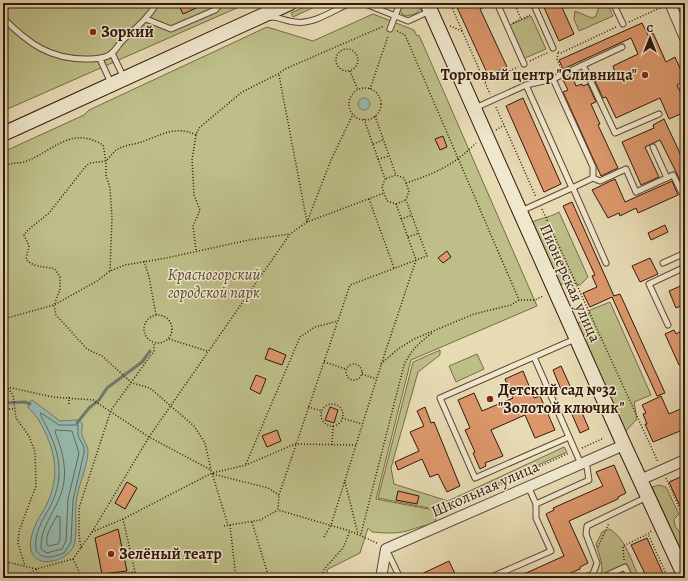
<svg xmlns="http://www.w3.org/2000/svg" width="688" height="581" viewBox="0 0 688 581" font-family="Alegreya,serif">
<rect width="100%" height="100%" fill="#e7dbb4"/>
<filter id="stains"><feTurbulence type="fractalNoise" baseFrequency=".005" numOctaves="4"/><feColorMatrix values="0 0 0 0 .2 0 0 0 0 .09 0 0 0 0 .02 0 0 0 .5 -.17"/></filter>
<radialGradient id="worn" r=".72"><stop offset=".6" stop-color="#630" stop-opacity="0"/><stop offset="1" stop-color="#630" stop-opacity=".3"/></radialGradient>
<!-- green -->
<g fill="#bdbe88" stroke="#786a4a">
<polygon points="3,3 248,3 3,111"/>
<polygon points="314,3 323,3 293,17 291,13"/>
<polygon points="383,3 421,3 423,7 415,14 406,16 402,14 395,3 384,4"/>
<polygon points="598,3 607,3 613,16 579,31 574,19 575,11 592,18 596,16 599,6"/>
<polygon points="676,3 685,3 685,23"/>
<path d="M373,14L414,30L417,36L419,35L537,306L411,360L376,499L439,511L434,524C421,526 419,527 407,531C396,534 383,533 372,532L368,528L360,553L328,569L325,578H3V152L84,115L89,110L267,27L313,41Z"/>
<polygon points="531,16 546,49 525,58 518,55 505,27"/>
<path d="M559,212L588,277L580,285L565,281L559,287L531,223C539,218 549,218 559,212Z"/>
<polygon points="610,302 651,395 634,402 637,419 625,432 575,324 587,319 590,310"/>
<polygon points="440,350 440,355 418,372 391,468 394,484 448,501 564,447 567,452 439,510 378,498 413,362"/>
<polygon points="477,354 484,369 456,382 449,366"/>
<polygon points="659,485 666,487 679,514 674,519 675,526 681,534 685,535 685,559 652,487"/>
<path d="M609,529C625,537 632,562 639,578H600C605,567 599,555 596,544L602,532Z"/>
</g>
<!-- water -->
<g fill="#97bbaf" stroke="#6f796d">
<circle cx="364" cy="104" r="6"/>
<path d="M32,400L60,421L78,420L82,423C83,427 81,432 82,435C84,442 88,445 88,452C87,469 78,485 76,503C75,516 77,530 75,542C71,561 36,571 31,550C28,539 36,522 42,513C62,480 57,451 38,419C35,414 31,411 28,407L29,402Z"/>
</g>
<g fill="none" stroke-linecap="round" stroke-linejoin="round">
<!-- shore -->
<g stroke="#65685d" stroke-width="1">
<path d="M41,413L59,425H78V436L84,447V453L73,500L71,542L64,553C53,557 43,561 36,550C34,533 42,521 50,507C67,473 58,447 41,416Z"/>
<path d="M56,430L72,431L79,453L68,499L66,541L62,549L47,553L41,549C40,529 52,516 59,499C69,477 64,454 55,432Z"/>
<path d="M57,516L60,517V539L58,544L48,546C43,537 53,524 57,516Z"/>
</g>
<!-- stream -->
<g stroke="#6f796d" stroke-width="3">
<polyline points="3,403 25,402 30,404"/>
<polyline points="77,423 89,408 99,400 107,388 142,362 150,351"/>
</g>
</g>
<!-- building -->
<g fill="#dc976b" stroke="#33160b">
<polygon points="178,3 207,3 183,14"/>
<polygon points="455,3 493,3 480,9 507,67 488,75"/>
<polygon points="542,3 560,3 574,34 559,41"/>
<polygon points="642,23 648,35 653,33 666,62 675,57 685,79 685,81 677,85 685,102 685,112 669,119 660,98 616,118 606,97 603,98 595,81 615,72 613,66 638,54 631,38 563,69 559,60"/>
<polygon points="572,76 576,86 582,84 583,86 588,84 596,102 591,104 600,124 598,125 618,168 601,176 563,92 568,90 563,80"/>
<polygon points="523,98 561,184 544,192 506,106"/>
<polygon points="664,119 685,164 685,190 660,140 645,147 659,177 641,185 622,142 654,128 653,125"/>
<polygon points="443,136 447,147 440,150 435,139"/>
<polygon points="615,179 625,202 672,181 678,195 638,213 636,208 620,216 619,213 608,218 592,190"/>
<polygon points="572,202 614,296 620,294 665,393 657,396 612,297 590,307 583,293 597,287 592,276 595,275 563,206"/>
<polygon points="665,225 668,232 651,240 648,233"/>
<polygon points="447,251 451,257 443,263 438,258"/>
<polygon points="650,258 658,274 640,282 632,266"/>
<polygon points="685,284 685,304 676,308 669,291"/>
<polygon points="685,329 685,363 679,365 665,334 674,330 676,334"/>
<polygon points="269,348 286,355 282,365 265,359"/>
<polygon points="561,366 571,388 562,392 553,370"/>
<polygon points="523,371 534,398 540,396 555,430 535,438 525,415 491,430 503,456 485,463 486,466 480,469 473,453 475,452 465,430 470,428 458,400 474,393 482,411 513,398 505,379"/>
<polygon points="256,375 266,379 260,394 250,389"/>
<polygon points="661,396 669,414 685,407 685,429 653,442 645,424 647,424 643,414 646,413 642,405"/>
<polygon points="330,407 338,410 334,423 325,420"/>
<polygon points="425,407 431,423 434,422 460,486 447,492 438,474 430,477 422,459 398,470 395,462 419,451 410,432 424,426 417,411"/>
<polygon points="580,408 589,429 580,433 571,412"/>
<polygon points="277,430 281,441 267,447 262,436"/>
<polygon points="614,465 626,493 618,497 618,499 569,521 588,563 580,567 580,569 559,578 515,578 564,556 546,514 554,510 553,508 603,486 596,472"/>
<polygon points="685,475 685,517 669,482"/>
<polygon points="127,482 137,488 125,509 115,503"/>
<polygon points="398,491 419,496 417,504 396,500"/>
<polygon points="118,529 127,571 102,574 95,538"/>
<polygon points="647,538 665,578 647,578 631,545"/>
<polygon points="449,561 457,578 413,578"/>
</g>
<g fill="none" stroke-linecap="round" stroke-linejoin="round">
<!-- lane casing -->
<g stroke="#604735" stroke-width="7">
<g id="lane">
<polyline points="363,3 408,21 430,11"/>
<polyline points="497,3 524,64"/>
<polyline points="533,3 553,48"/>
<polyline points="613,3 623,24"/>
<path d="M270,17C279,17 286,21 295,22C313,25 334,10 350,3"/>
<path d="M3,18C28,43 49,59 86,59C94,59 106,59 112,53C117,49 119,43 124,39C137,27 148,18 157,3"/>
<polyline points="146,19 171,29 215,10 221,3"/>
<polyline points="390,29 400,3"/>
<polyline points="112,53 124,78"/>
<polyline points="100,59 111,83"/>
<polyline points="583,65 615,133 659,114"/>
<polyline points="553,79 593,167 593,178"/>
<polyline points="475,108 526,85 553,79 622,47"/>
<polyline points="653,147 667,178"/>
<polyline points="572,188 593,178 600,181 626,169 636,192 673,175 685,199"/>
<polyline points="573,188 606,263"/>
<polyline points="521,211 572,188 526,85"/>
<polyline points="663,263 685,253"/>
<polyline points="668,325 649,284 685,267"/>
<path d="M534,357L569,437L475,478L440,398C485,378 530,359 575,339"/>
<polyline points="569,437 581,464"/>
<polyline points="536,504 589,480 586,461"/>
<polyline points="386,553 389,555 400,578"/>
<polyline points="489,578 551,551 536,518 536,504 528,486"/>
<polyline points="583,578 593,574 597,563 586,534 587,526 647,497"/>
<polyline points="601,578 625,567 630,578"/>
</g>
</g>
<!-- street casing -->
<g stroke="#604735" stroke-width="12">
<g id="street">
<polyline points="670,3 685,38"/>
<polyline points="640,480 685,460"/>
<polyline points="381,578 386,549 624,445"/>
</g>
</g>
<!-- secondary casing -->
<g stroke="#33160b" stroke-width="16">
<g id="secondary">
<polyline points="427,3 624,445 685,577"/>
<polyline points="3,134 290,3"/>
</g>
</g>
<!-- path -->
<g stroke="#33160b" stroke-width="1.5" stroke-dasharray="1 2" stroke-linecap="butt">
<polyline points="450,3 490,94"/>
<polyline points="514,3 521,19"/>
<polyline points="302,6 308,3"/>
<polyline points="629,22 662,7"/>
<polyline points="513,23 530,15"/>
<polyline points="450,26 462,31"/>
<polyline points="397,31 405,35 519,300"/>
<polyline points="680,46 685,57"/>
<circle cx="347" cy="60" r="11"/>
<polyline points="558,52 561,53 616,27"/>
<polyline points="558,53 557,59 561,68"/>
<polyline points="530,61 549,52"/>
<polyline points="681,69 685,67"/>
<polyline points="350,71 358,90"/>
<polyline points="279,75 307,222"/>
<polyline points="485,82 518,67"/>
<circle cx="365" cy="104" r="16"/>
<polyline points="370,89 388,36"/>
<polyline points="496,107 536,197"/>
<polyline points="375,116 396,175"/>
<polyline points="496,130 504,125"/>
<path d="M196,135C175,124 158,137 138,143C130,145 121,146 115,151C112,154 109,158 106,161L90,163L86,166L49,213L28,230L24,235L29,246L26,259C33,268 45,266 55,269L60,277V290L54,305L56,315L87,349L102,356L132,383L150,388L194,426L205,443L211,470"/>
<polyline points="373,144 383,140"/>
<polyline points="378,159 389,156"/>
<path d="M3,167C10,162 16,164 24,162C53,152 70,125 103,145L106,161V175L110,188L112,218L110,271"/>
<path d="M406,183C436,173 454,165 476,143"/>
<polyline points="369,199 394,268"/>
<polyline points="396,204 406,200"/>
<polyline points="542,209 658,462"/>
<polyline points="401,219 412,215"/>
<polyline points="307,222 331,160 353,114"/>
<polyline points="408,237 419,233"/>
<polyline points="196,250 193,226 200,210 194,195 192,160 196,135 199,128 242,92 278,74 285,69 384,26"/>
<polyline points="144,261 149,277 156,315"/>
<circle cx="158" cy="329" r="14"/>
<polyline points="3,319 54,305 97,281 110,271 125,265 166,258 249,240 290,234"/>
<polyline points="169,339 207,351"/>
<polyline points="324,362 346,369"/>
<circle cx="354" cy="372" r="8"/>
<polyline points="381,364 398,349 414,339 474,314 511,305 519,300 535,300 543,296"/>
<polyline points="362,374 376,379"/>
<polyline points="3,381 13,395 16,418 29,436 35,452 36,486 19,531 18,543 25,566"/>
<polyline points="7,387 53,397 93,400 149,437 211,470 228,525"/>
<polyline points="69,404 69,397"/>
<circle cx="332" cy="415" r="11"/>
<polyline points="308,407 322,411"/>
<polyline points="3,409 14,409"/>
<polyline points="342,418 362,424"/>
<polyline points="332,445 333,425"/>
<polyline points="582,448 604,438"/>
<polyline points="246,464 300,337 315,327 338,321"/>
<polyline points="213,474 268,488 279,495"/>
<polyline points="666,478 685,521"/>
<polyline points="345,482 358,534"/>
<polyline points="435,517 436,514 569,453"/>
<polyline points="252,522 269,578"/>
<polyline points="230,525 236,578"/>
<polyline points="224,526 260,520 278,510"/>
<polyline points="651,531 648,534 668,578"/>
<polyline points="92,532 123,519 212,473 246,465 295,444 356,445"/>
<path d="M361,534L404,365C411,350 419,343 432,333"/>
<polyline points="324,537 331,525 381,365 416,260 396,204 387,201 382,187 385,179 364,119"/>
<polyline points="377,543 350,531 278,510 279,495 350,285 427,256 406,200 409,191 404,178 396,175 385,179"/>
<polyline points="598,547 609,523"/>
<polyline points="81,548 79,535 79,508 111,410 154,351 154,343"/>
<polyline points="73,559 82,578"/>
<polyline points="624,560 623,546 648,534"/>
<polyline points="3,561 36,569"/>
<polyline points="36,569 40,578"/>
<polyline points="81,576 86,578"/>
<polyline points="23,578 36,569 73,559 92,532 149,437 290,234 307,222 384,193"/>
<polyline points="90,578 135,572 123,519"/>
<polyline points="320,578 325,568 343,548 350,531"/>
</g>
<!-- lane -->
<use href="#lane" stroke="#efe8ce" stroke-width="5"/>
<!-- street -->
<use href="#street" stroke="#efe8ce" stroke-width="10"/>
<!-- secondary -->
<use href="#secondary" stroke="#efe8ce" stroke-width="14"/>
</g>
<!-- markers -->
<g fill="#8f2418" stroke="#efe8ce" stroke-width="1.5">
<circle cx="93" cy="32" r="4"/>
<circle cx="645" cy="75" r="4"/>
<circle cx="490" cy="399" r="4"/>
<circle cx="111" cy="554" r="4"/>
</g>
<g text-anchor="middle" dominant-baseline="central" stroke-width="3" stroke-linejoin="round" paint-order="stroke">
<!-- poi labels -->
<g font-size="16" font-weight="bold" fill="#33160b" stroke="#efe8ce" text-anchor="start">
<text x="101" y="32">Зоркий</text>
<text x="637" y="75" text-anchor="end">Торговый центр "Сливница"</text>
<text x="498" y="390">Детский сад №32<tspan x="498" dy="18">"Золотой ключик"</tspan></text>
<text x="119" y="554">Зелёный театр</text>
</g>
<!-- park labels -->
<g font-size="16" font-style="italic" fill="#5c4830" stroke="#efe8ce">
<text x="214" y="275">Красногорский<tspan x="214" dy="18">городской парк</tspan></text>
</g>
<!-- street labels -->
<g font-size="16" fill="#33160b" stroke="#efe8ce">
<text transform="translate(570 283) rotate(66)">Пионерская улица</text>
<text transform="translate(485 489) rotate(-24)">Школьная улица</text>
</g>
</g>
<!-- margin -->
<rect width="688" height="581" fill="none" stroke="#e7dbb4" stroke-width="16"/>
<rect x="4" y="4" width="680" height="573" fill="none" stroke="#33160b" stroke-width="2"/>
<rect x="8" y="8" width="672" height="565" fill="none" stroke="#33160b"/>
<!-- north arrow -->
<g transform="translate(650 38)" stroke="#efe8ce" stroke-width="3" paint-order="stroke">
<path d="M0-3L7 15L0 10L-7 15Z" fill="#33160b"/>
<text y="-6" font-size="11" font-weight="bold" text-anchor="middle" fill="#33160b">С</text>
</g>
<rect width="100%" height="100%" filter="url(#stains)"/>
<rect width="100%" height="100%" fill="url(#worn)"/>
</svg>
